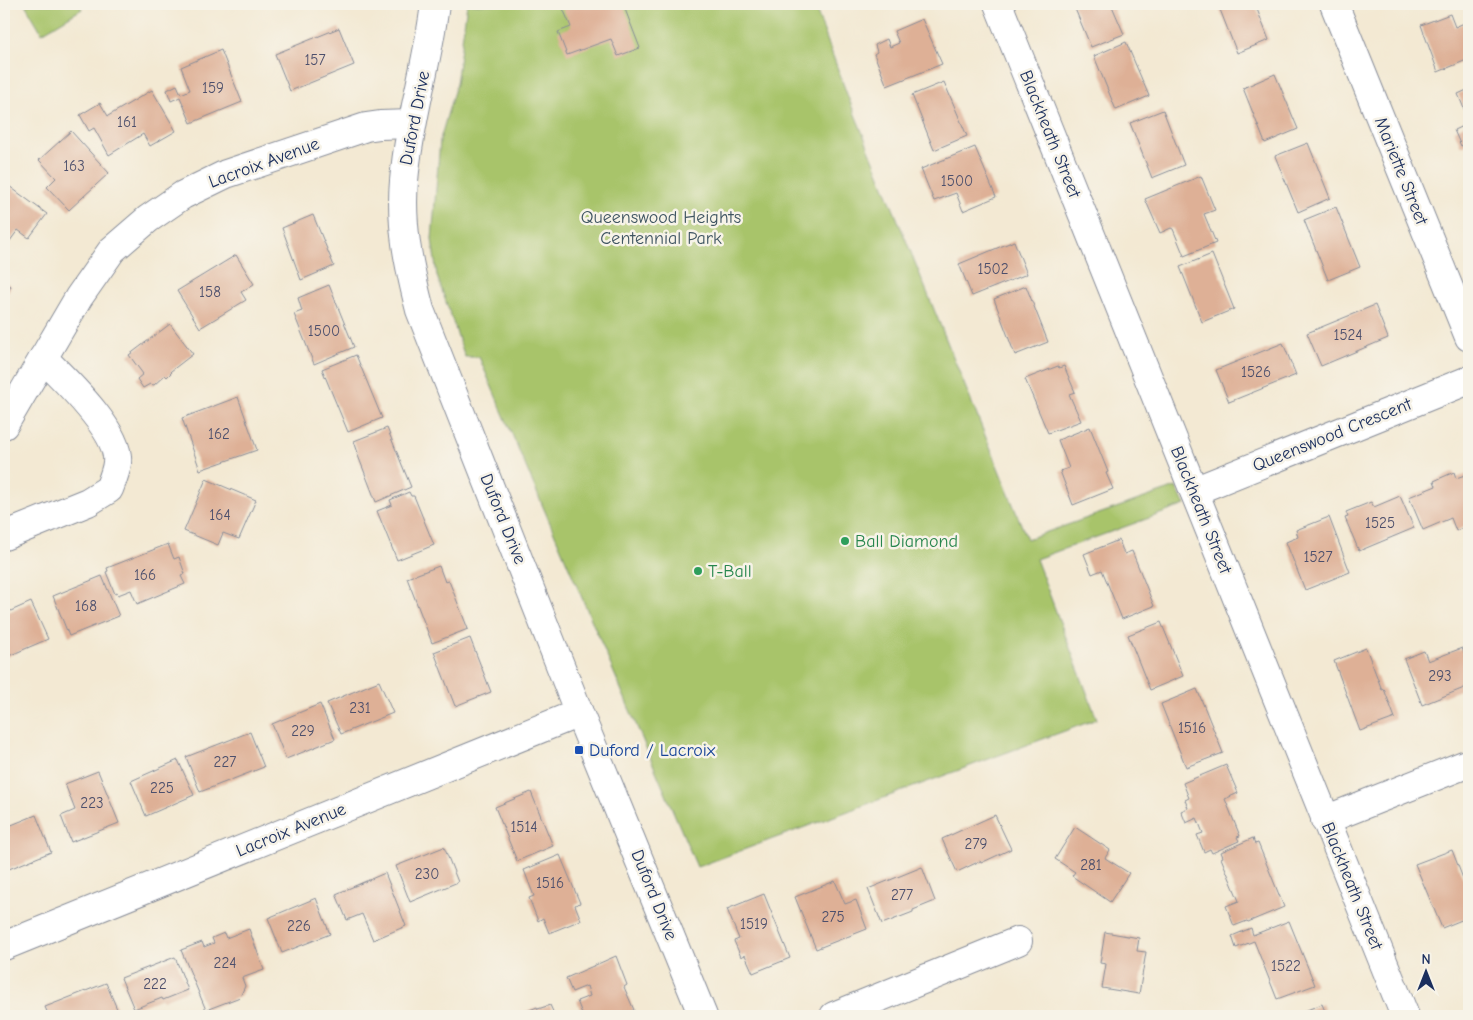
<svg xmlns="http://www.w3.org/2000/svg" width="1473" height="1020" viewBox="0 0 1473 1020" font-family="'Comic Neue',sans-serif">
<rect width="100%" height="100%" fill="#f7f3e8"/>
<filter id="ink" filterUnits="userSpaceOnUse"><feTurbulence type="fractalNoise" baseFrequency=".02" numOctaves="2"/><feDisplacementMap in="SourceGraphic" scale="10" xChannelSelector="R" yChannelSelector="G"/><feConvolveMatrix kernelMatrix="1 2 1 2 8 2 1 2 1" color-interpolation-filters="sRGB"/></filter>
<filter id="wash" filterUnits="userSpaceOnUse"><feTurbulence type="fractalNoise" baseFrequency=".0096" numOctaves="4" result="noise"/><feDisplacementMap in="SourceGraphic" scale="20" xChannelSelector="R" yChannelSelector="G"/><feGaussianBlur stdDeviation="1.12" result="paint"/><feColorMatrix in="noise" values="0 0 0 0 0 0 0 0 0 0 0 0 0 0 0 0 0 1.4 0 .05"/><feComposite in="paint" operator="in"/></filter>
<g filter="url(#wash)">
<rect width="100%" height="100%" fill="#f3e9d3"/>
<!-- green -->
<g fill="#a8c46b" stroke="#627a64">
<polygon points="25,4 79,4 82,9 42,33"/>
<polygon points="467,4 814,4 848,97 1027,539 1176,487 1185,505 1036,559 1097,719 697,867 479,357 465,357 437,276 432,239 440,140 456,84"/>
</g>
<g id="blocks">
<!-- building -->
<g fill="#deb096">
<polygon points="561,4 623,4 640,48 618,56 611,39 567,55 558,32 571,27"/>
<polygon points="1073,4 1118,4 1112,6 1124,34 1091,47"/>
<polygon points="1226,4 1255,4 1269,40 1237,53 1219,7"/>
<polygon points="1450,14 1455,27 1469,21 1469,59 1438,72 1421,25"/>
<polygon points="922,19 942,64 887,86 874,54 877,52 875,45 887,39 890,47 899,43 894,31"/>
<polygon points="339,28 354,65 290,91 275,54"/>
<polygon points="1126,42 1149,96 1116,110 1094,56"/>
<polygon points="221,50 242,102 191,123 180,97 171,101 167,90 177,85 181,94 190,90 181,67"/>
<polygon points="1275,74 1298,129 1265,143 1243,88"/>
<polygon points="944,82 967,136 934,150 912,95"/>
<polygon points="1469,89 1469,121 1458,94"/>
<polygon points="152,90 176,131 150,146 143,134 109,155 94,128 89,131 80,115 100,103 108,116"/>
<polygon points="1163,110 1184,165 1152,178 1130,123"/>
<polygon points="1469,123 1469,143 1461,146 1454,130"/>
<polygon points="71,131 109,173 69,210 47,187 56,178 39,160"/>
<polygon points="1308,143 1330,198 1298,212 1275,156"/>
<polygon points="975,147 996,197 963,211 956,193 934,201 921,169"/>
<polygon points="1201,176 1215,210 1204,214 1216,243 1184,256 1173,229 1171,228 1160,233 1145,199"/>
<polygon points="9,186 47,214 29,238 18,230 4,249 4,192"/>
<polygon points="1336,207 1360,267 1328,280 1304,220"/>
<polygon points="313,215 334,266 301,280 282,228"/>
<polygon points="1014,241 1027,274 972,296 959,264"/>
<polygon points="1212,254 1234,309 1202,322 1180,267"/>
<polygon points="236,255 254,284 241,292 246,300 200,328 177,291"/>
<polygon points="4,281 11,286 4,299"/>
<polygon points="329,285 354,347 314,364 294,314 302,311 298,298"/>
<polygon points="1026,286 1048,342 1015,355 994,299"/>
<polygon points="1375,305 1388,338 1321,366 1307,333"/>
<polygon points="170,324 193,354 171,371 172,372 167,377 165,375 154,385 150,384 143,388 137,379 143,374 129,355"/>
<polygon points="1283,343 1296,375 1229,402 1216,370"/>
<polygon points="356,355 382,418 348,432 322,369"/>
<polygon points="1058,366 1059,368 1064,366 1075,392 1069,394 1081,421 1048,433 1025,379"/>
<polygon points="238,397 257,450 200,470 182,418"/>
<polygon points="1090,427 1108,472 1106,473 1113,489 1073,505 1060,471 1069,468 1058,440"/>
<polygon points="387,428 411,487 376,502 357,453 358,453 354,441"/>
<polygon points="1454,472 1456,478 1468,474 1469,477 1469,503 1466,504 1469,512 1469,525 1456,531 1451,518 1423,530 1409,497 1436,486 1434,481"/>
<polygon points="206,479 256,500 239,539 223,533 218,545 184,531"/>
<polygon points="409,492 411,496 414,496 434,545 397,560 377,511 392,505 390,500"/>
<polygon points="1400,496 1414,528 1359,551 1345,518 1348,517 1346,512 1371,502 1374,507"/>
<polygon points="1329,517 1350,572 1305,590 1286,542 1298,537 1296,530"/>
<polygon points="1119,540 1124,554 1132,551 1154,606 1122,619 1102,570 1092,574 1084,554"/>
<polygon points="168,544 174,559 179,557 185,574 181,576 185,584 137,604 131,590 118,595 117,593 115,594 106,572 108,571 107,568"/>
<polygon points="439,566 445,582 449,581 468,629 432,643 407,578"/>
<polygon points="102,576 119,616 69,636 53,596"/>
<polygon points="31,602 48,639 4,658 4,614"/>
<polygon points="1161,622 1183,676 1150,690 1128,635"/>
<polygon points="470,638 491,692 455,706 434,652"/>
<polygon points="1366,648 1382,690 1384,689 1395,718 1360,731 1334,661"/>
<polygon points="1462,648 1469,666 1469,686 1422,705 1404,659 1424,651 1428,661"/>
<polygon points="379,681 393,713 341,734 327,703"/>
<polygon points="1197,689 1223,753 1186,767 1161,704"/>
<polygon points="320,704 335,739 286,759 272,724"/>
<polygon points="250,732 264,767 200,792 186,757"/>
<polygon points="178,760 194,795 146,816 131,781"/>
<polygon points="1226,765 1238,793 1225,799 1240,836 1237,837 1239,841 1212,853 1210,849 1204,852 1197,835 1203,833 1197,818 1186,823 1181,811 1188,808 1185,800 1189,798 1183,783"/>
<polygon points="98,771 119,823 71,842 61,816 75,810 65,784"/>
<polygon points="531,792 553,846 517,861 495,807"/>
<polygon points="36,815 51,852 4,871 4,828"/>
<polygon points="995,815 1011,849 981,863 980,861 957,872 942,839"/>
<polygon points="1075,827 1110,850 1105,858 1129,873 1110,902 1072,876 1075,872 1055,859"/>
<polygon points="1253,838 1255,844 1258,843 1284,907 1248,922 1247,921 1234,926 1226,906 1239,901 1221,858 1223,857 1221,852"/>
<polygon points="444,847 458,882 410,902 396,866"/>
<polygon points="1452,850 1469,894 1469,917 1442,928 1415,864"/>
<polygon points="560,855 580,903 575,905 581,920 549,933 543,918 538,921 529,898 534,896 524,870"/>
<polygon points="922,867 935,901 913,910 913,912 882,924 868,889"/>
<polygon points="385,873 406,926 373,940 362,914 347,920 336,894"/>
<polygon points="835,881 845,904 856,900 867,929 816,949 795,897"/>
<polygon points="764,894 790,958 753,973 745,955 741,957 734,941 739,939 727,909"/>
<polygon points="316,898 330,934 282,953 268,918"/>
<polygon points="1289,921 1315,985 1277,999 1254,941 1236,948 1232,936 1251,928 1253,935"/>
<polygon points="249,929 264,970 242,978 245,986 240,997 206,1010 181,950 202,942 204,947 214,943 212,938 224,933 226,938"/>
<polygon points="1105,932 1139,938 1137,951 1146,952 1139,994 1102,988 1106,964 1100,963"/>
<polygon points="616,956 627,985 624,987 634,1010 619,1016 583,1016 577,1001 590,996 587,986 572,992 566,978"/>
<polygon points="175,957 188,990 163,1000 162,998 134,1009 121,978"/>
<polygon points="106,983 120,1016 49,1016 45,1007"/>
<polygon points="1322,1004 1327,1016 1292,1016"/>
<polygon points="550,1005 555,1016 515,1016 537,1007 538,1009"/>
</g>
</g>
</g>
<g filter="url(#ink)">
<use href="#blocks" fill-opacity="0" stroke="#878c98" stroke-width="1"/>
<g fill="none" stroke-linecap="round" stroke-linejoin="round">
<!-- street casing -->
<g stroke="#878c98" stroke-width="30">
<g id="street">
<polyline points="998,4 1405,1016"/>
<polyline points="1334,4 1469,337"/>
<polyline points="4,425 79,297 112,250 148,219 183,195 226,174 366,127 380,125 412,124"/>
<polyline points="1194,491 1469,380"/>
<path d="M4,536L88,502L109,489C112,481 116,472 117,463C121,432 64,379 43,358"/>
<polyline points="1325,820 1469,763"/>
<polyline points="4,946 579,713"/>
<polyline points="834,1016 1018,941"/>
</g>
</g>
<!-- secondary casing -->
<g stroke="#878c98" stroke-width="30">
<path id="secondary" d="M435,4C428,63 409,121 404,181C400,225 409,267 420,310L579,713L703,1016"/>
</g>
<!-- street -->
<use href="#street" stroke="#fff" stroke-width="28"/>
<!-- secondary -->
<use href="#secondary" stroke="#fff" stroke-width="28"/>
</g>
</g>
<!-- markers -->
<g fill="#2e9e5b" stroke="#f7f3e8" stroke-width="2">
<circle cx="845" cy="541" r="5"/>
<circle cx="698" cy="571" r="5"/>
</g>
<rect fill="#1a4fb4" stroke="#f7f3e8" stroke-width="2" x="574" y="745" width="10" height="10" rx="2.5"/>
<g text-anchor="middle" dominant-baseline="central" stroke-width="5" stroke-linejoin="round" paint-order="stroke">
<!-- number labels -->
<g font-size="15" fill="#4c4f6c">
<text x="315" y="60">157</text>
<text x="213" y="88">159</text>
<text x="127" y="122">161</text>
<text x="74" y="166">163</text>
<text x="957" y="181">1500</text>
<text x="993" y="269">1502</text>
<text x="210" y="292">158</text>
<text x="324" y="331">1500</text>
<text x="1348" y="335">1524</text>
<text x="1256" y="372">1526</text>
<text x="219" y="434">162</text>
<text x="220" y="515">164</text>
<text x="1380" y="523">1525</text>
<text x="1318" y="557">1527</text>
<text x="145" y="575">166</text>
<text x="86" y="606">168</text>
<text x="1440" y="676">293</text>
<text x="360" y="708">231</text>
<text x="1192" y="728">1516</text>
<text x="303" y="731">229</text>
<text x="225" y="762">227</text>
<text x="162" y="788">225</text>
<text x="92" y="803">223</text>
<text x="524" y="827">1514</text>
<text x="976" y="844">279</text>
<text x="1091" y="865">281</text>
<text x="427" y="874">230</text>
<text x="550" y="883">1516</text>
<text x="902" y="895">277</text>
<text x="833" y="917">275</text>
<text x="754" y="924">1519</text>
<text x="299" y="926">226</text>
<text x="225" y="963">224</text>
<text x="1286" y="966">1522</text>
<text x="155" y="984">222</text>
</g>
<!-- street labels -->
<g font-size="18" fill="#1b2f5e" stroke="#f7f3e8">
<text transform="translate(415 118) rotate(-79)">Duford Drive</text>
<text transform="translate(1050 134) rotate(68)">Blackheath Street</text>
<text transform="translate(264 163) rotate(-20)">Lacroix Avenue</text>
<text transform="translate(1401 171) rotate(68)">Mariette Street</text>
<text transform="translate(1332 435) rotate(-22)">Queenswood Crescent</text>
<text transform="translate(1201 510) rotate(68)">Blackheath Street</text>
<text transform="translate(503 519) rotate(68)">Duford Drive</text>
<text transform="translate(291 830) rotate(-22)">Lacroix Avenue</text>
<text transform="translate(1352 886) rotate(68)">Blackheath Street</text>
<text transform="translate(654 895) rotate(68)">Duford Drive</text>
</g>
<!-- park labels -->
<g font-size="18" fill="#3e5461" stroke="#f7f3e8">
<text x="661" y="217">Queenswood Heights<tspan x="661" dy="21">Centennial Park</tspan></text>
</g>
<!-- leisure labels -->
<g font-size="18" fill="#27864d" stroke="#f7f3e8" text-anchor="start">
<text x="855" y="541">Ball Diamond</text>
<text x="708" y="571">T-Ball</text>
</g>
<!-- transit labels -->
<g font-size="18" fill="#164399" stroke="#f7f3e8" text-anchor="start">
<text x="589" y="750">Duford / Lacroix</text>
</g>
</g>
<!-- margin -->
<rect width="1473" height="1020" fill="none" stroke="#f7f3e8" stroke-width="20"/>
<!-- north arrow -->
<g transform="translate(1426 972)" stroke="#f7f3e8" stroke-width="4" paint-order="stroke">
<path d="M0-4L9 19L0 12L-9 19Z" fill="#1b2f5e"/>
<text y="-8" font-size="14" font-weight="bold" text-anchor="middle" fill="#1b2f5e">N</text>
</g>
</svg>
